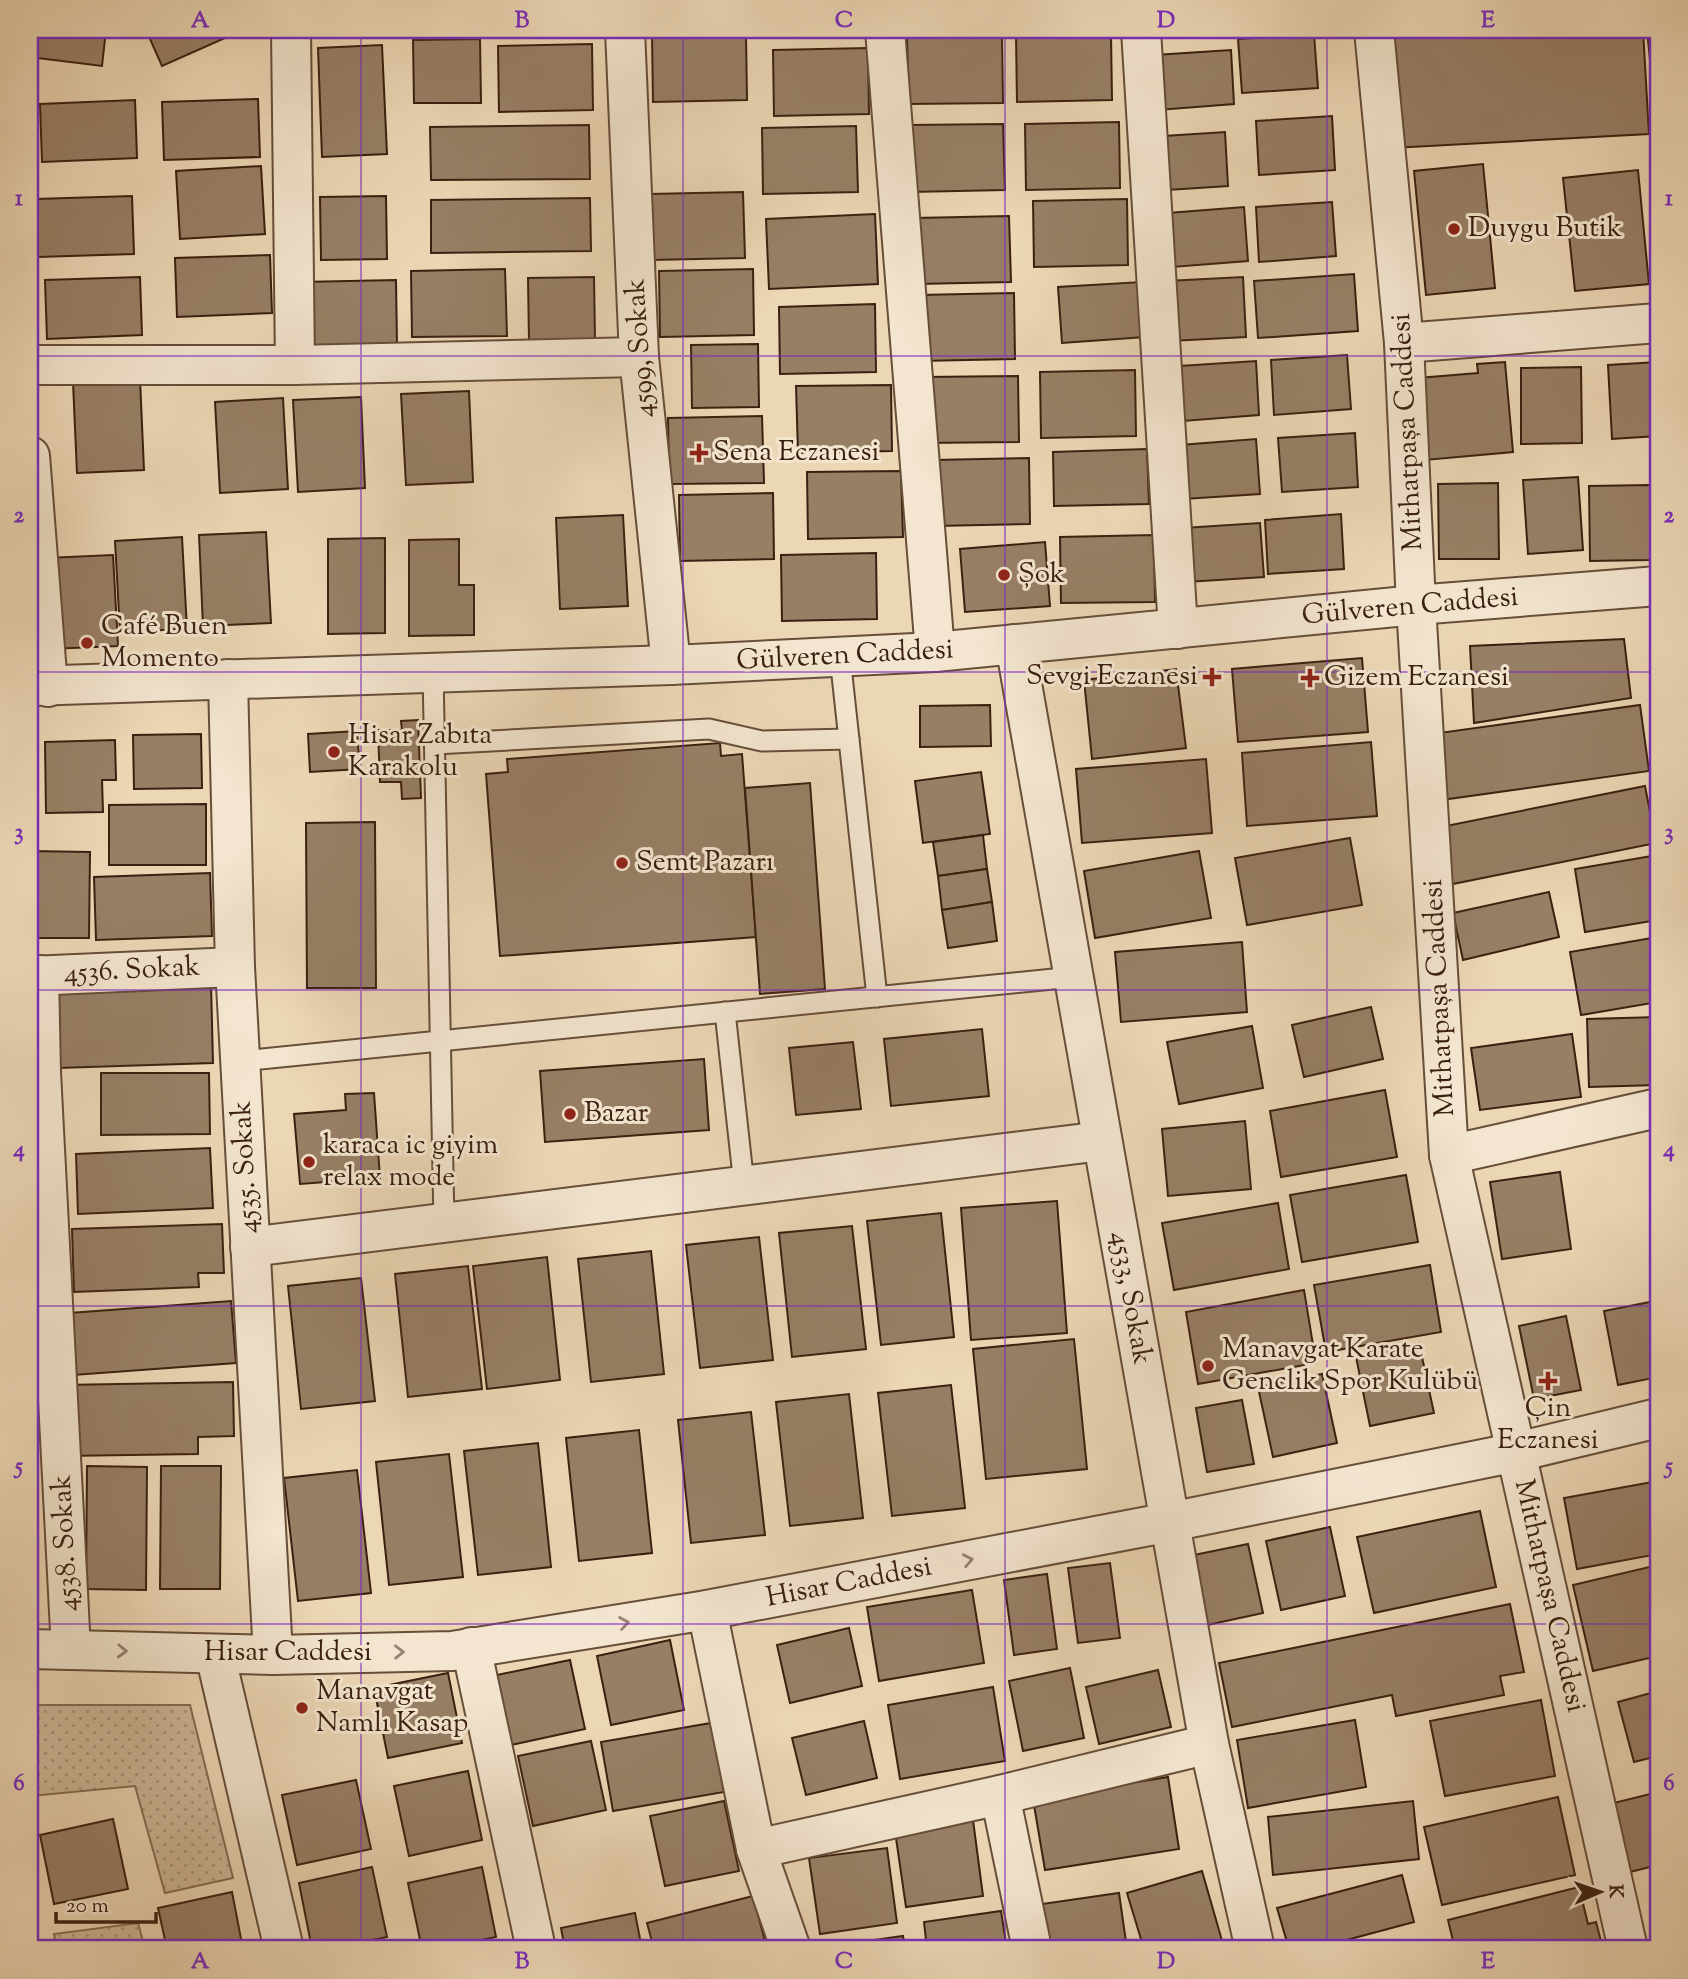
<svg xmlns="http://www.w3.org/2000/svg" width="1688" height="1979" viewBox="0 0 1688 1979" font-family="'Sorts Mill Goudy',serif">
<defs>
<pattern id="grass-dots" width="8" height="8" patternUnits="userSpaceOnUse" patternTransform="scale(1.75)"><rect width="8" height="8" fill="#ceb899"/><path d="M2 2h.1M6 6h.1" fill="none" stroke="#a8957b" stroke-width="1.8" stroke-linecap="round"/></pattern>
</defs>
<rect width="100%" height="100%" fill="#ecd7b5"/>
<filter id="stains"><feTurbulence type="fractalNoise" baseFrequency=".00286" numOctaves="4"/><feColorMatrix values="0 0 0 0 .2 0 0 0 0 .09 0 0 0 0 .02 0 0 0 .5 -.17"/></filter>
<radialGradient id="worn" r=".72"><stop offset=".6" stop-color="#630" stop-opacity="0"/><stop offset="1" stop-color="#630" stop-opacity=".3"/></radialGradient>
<!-- grass -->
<g fill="url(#grass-dots)" stroke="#846c54" stroke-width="2">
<polygon points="30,1705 190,1705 233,1878 165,1893 135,1786 31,1796"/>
<polygon points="138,1923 145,1949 57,1949 54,1934"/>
</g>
<!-- building -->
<g fill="#977f66" stroke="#3a2010" stroke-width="2">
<polygon points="31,30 106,30 102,66 30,57"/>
<polygon points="146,30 232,30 234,34 162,66"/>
<polygon points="1386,30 1643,30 1649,134 1392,148"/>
<polygon points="1647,30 1658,30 1658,130 1657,130"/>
<polygon points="1111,34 1112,100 1017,102 1016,36"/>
<polygon points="1314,34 1318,88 1242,93 1238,39"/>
<polygon points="746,35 747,100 653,102 652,36"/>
<polygon points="1002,36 1003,103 909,104 907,38"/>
<polygon points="480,39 481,103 414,103 413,40"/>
<polygon points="592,44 593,110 499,112 498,46"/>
<polygon points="382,45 387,154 322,157 318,48"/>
<polygon points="868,48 869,114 774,116 773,50"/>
<polygon points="1231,50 1234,104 1158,110 1155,55"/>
<polygon points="258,99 260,157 164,160 162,102"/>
<polygon points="135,100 137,158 42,162 40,104"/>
<polygon points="1332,116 1335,170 1259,175 1256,121"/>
<polygon points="1119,122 1120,188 1026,190 1025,124"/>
<polygon points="1003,124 1005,190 910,192 909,125"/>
<polygon points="589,125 590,179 431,180 430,127"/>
<polygon points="856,126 858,192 763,194 762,128"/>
<polygon points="1225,132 1228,186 1152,191 1149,137"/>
<polygon points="1483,164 1495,288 1426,295 1414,171"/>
<polygon points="261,166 265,234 180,239 176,171"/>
<polygon points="1638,170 1649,284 1575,291 1563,178"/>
<polygon points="743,192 745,258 650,260 649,194"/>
<polygon points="132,196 134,254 38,257 36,199"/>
<polygon points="386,196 387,259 321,260 320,197"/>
<polygon points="590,198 591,251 431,253 431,200"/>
<polygon points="1127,199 1128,265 1034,267 1033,201"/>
<polygon points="1332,202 1336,256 1259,262 1256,207"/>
<polygon points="1244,207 1248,261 1172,267 1168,213"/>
<polygon points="875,214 878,284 769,289 766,219"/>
<polygon points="1009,216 1011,282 917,284 915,218"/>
<polygon points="270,255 272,313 177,317 175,258"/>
<polygon points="505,269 507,336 412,337 411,271"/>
<polygon points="753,269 754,335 660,337 659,271"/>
<polygon points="1354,274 1358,331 1258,338 1254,281"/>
<polygon points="140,277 142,335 47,339 45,280"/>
<polygon points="594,277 595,340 529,341 528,278"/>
<polygon points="1243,277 1246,337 1170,341 1167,281"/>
<polygon points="396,280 397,346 303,348 301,282"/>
<polygon points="1142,282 1145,337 1062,343 1058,287"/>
<polygon points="1014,293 1015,359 920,361 919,295"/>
<polygon points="875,304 876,372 780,374 779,307"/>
<polygon points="758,344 759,407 692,408 691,345"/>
<polygon points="1347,355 1351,409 1274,415 1271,360"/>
<polygon points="1256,361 1259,415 1183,421 1180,366"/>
<polygon points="1505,362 1513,452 1425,460 1418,378 1478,373 1477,364"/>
<polygon points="1658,362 1658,436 1612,439 1608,365"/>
<polygon points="1581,367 1582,443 1521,444 1521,368"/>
<polygon points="1135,370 1136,436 1041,438 1040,372"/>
<polygon points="1018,376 1019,442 924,443 923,377"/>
<polygon points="140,379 144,470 77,473 73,382"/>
<polygon points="891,385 892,451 798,453 796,386"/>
<polygon points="469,391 473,482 406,485 401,394"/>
<polygon points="361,397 365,488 298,492 293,400"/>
<polygon points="283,398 288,489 220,493 215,402"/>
<polygon points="762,416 764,483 669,484 668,418"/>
<polygon points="1355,433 1358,487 1282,492 1278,438"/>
<polygon points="1256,439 1260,494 1184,499 1180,445"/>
<polygon points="1147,449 1149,504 1054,506 1053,452"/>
<polygon points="1029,458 1030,524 936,526 934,460"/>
<polygon points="901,471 903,537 808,539 807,472"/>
<polygon points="1578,477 1583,550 1528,554 1523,480"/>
<polygon points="1498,483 1499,559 1439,559 1438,484"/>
<polygon points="1650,485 1650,560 1590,561 1589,486"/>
<polygon points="773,493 774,559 680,561 679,495"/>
<polygon points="1341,514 1344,569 1268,574 1265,520"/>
<polygon points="623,515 628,606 560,609 556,518"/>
<polygon points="1260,523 1264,577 1187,582 1184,528"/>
<polygon points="266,532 271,623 203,626 199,535"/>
<polygon points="1154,535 1155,602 1061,603 1060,537"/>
<polygon points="182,537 187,629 120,632 115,541"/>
<polygon points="385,538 385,633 328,634 328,539"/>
<polygon points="459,539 459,585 474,585 474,635 409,636 409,540"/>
<polygon points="1045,542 1050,606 965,612 960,549"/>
<polygon points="876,553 877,619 782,621 781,555"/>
<polygon points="113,555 118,646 50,649 46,558"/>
<polygon points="1624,639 1631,698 1474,723 1470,646"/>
<polygon points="1362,658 1368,732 1238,742 1232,669"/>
<polygon points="1176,669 1186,748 1092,759 1084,680"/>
<polygon points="990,705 991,746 920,747 920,706"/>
<polygon points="1640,705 1649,771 1441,800 1432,734"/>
<polygon points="418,720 421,798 402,799 401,782 380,782 378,730 402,730 401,721"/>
<polygon points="357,731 360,769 310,772 308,734"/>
<polygon points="201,734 202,788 134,789 133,735"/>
<polygon points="115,740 116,780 102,780 103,812 46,813 45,742"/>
<polygon points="1371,742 1377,816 1247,826 1242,753"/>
<polygon points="720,743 721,756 742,754 756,937 500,956 486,774 508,772 507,759"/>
<polygon points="1206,759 1212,833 1082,843 1076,769"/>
<polygon points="981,772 990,834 923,843 915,781"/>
<polygon points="810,783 825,989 760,994 745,788"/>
<polygon points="1645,786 1656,843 1443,886 1431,829"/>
<polygon points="206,804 206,865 109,865 109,805"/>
<polygon points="375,822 376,988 307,988 306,823"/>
<polygon points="983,835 987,869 938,876 933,842"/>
<polygon points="1350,838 1362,905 1247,925 1235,858"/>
<polygon points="30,851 90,852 89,938 30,938"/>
<polygon points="1199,851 1211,918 1095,938 1084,871"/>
<polygon points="1658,855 1658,920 1585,932 1575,869"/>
<polygon points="987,869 992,902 942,910 938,876"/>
<polygon points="210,873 212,936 96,940 94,877"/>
<polygon points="1549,892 1559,937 1463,960 1453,913"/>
<polygon points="992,902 997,941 948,948 942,910"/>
<polygon points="1658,937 1658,1002 1581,1015 1570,952"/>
<polygon points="1242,942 1247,1012 1121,1022 1115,952"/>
<polygon points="211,983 213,1063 58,1068 55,988"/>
<polygon points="1371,1007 1383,1059 1304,1077 1292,1025"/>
<polygon points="1658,1017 1658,1085 1589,1087 1587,1019"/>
<polygon points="1252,1026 1263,1088 1179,1104 1167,1042"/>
<polygon points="982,1029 989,1096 891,1106 884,1039"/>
<polygon points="1572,1034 1581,1097 1480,1110 1471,1048"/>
<polygon points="853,1042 861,1109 796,1115 789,1048"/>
<polygon points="704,1059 709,1130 545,1142 540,1071"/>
<polygon points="101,1073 209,1073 210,1134 101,1135"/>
<polygon points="1385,1090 1397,1157 1281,1177 1270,1111"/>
<polygon points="374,1093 380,1178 300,1184 294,1114 346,1110 345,1094"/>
<polygon points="1245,1121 1251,1189 1168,1196 1162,1129"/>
<polygon points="210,1148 213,1208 78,1214 76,1154"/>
<polygon points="1560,1172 1571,1249 1502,1259 1490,1182"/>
<polygon points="1406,1175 1418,1242 1302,1262 1290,1195"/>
<polygon points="1057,1201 1067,1333 971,1340 961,1208"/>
<polygon points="1278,1203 1289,1269 1174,1290 1162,1223"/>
<polygon points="941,1213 954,1337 881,1345 867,1221"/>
<polygon points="222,1224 224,1273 198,1273 199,1287 74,1292 72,1229"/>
<polygon points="852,1226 866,1349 792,1357 779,1233"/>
<polygon points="30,1236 33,1236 34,1288 30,1288"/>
<polygon points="759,1237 773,1360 700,1368 686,1245"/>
<polygon points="651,1251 664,1374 591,1382 578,1259"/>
<polygon points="547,1257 560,1380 487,1389 473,1266"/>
<polygon points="1430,1265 1441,1332 1326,1352 1314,1285"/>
<polygon points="468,1266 482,1389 408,1397 395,1274"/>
<polygon points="361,1278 375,1401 301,1409 288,1286"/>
<polygon points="1304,1290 1316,1363 1198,1384 1186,1312"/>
<polygon points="231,1301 236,1363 60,1376 56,1314"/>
<polygon points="1650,1302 1658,1343 1658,1377 1618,1385 1604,1311"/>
<polygon points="1566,1316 1581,1390 1534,1399 1519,1326"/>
<polygon points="30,1323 35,1323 32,1364 30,1364"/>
<polygon points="1074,1339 1087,1469 986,1479 973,1349"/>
<polygon points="1419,1343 1434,1413 1370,1426 1356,1357"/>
<polygon points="1322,1374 1337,1443 1273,1457 1258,1387"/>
<polygon points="233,1382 234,1436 198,1437 198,1454 63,1456 62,1385"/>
<polygon points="951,1385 965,1508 892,1516 878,1393"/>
<rect x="30" y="1391" width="5" height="55"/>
<polygon points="849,1394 863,1518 790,1526 776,1402"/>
<polygon points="1242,1400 1254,1464 1207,1472 1196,1408"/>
<polygon points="751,1412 765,1535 691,1543 678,1420"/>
<polygon points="639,1430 652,1553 579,1561 566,1438"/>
<polygon points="538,1443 551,1567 478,1575 464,1451"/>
<polygon points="449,1454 463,1577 389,1585 376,1462"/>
<polygon points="87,1466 147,1467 146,1590 86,1589"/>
<polygon points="161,1466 221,1466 220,1589 160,1589"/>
<polygon points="357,1470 371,1593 298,1601 284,1478"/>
<polygon points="1658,1481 1658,1554 1577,1569 1564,1498"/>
<polygon points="1480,1511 1496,1587 1374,1613 1357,1537"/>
<polygon points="1330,1527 1345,1596 1281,1610 1266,1541"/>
<polygon points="1248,1544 1263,1613 1198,1627 1184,1557"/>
<polygon points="1110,1563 1120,1638 1078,1643 1068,1568"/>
<polygon points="1658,1565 1658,1656 1593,1671 1573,1585"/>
<polygon points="1047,1574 1057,1649 1014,1655 1004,1580"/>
<polygon points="972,1590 984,1663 879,1681 867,1607"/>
<polygon points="1510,1604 1524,1672 1500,1676 1504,1695 1396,1716 1392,1695 1232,1727 1219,1663"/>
<polygon points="849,1628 862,1686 790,1703 777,1645"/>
<polygon points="670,1640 684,1710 611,1725 597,1656"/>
<polygon points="570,1660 585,1729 511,1745 497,1675"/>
<polygon points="1070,1668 1084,1738 1023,1751 1009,1681"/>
<polygon points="1158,1670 1171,1727 1099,1744 1086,1687"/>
<polygon points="448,1673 462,1743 388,1758 374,1688"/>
<polygon points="993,1687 1005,1761 900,1779 888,1705"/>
<polygon points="1658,1691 1658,1756 1634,1762 1618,1702"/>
<polygon points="1541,1700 1555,1776 1445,1796 1430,1721"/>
<polygon points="1355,1720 1366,1787 1248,1808 1237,1740"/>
<polygon points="864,1721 877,1778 806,1795 792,1738"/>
<polygon points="711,1723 724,1792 613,1811 601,1742"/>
<polygon points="591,1741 606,1810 533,1826 518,1756"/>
<polygon points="468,1771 482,1840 409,1856 394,1786"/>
<polygon points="1168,1777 1179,1849 1045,1870 1033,1799"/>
<polygon points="356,1780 371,1849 297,1865 282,1795"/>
<polygon points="1658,1792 1658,1865 1630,1872 1614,1803"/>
<polygon points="1558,1797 1575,1875 1442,1905 1424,1827"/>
<polygon points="724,1801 739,1871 665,1886 650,1816"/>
<polygon points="1413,1801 1419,1859 1273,1875 1268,1817"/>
<polygon points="113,1819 128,1889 54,1904 40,1835"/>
<polygon points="973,1820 983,1896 906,1907 895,1831"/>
<polygon points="887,1848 897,1923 820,1934 809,1858"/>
<polygon points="372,1867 387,1937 327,1949 312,1949 299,1883"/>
<polygon points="482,1867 496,1937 436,1949 422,1949 408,1883"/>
<polygon points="1202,1871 1223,1944 1205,1949 1144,1949 1127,1893"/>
<polygon points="1402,1875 1414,1922 1313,1949 1289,1949 1277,1908"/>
<polygon points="1579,1887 1588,1924 1596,1922 1603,1949 1455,1949 1448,1920"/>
<polygon points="232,1892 243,1949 167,1949 158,1908"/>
<polygon points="1119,1893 1127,1949 1048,1949 1042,1904"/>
<polygon points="753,1896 767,1949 654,1949 647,1923"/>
<polygon points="1001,1911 1007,1949 927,1949 924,1922"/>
<polygon points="635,1913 642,1949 565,1949 561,1928"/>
<polygon points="903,1936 905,1949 826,1949 825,1947"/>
<polygon points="1411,1943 1413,1949 1385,1949"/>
</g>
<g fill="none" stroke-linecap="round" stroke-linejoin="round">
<!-- service casing -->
<g stroke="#664e39" stroke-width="23">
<g id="service">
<polyline points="840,657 877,997"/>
<polyline points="433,672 444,1223"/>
<polyline points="435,744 709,729 762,741 849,739"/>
<polyline points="725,1012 744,1185"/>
<polyline points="241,1061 1073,977"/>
</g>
</g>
<!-- minor casing -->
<g stroke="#664e39" stroke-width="42">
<g id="minor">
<polyline points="291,30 295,365"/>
<polyline points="625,30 639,357 671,665"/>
<polyline points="885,30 935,652"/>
<polyline points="1141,30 1178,629"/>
<polyline points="1374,30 1404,343 1416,605 1449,1155 1628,1949"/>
<polyline points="1404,343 1658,323"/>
<polyline points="30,365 295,365 639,357"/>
<polyline points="30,456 48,687"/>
<polyline points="1015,644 1209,1744 1255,1949"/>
<polyline points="228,679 235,967 273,1655"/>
<polyline points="30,686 671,665 935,652 1416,605 1658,586"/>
<polyline points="39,975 41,1072 71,1650"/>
<polyline points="30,976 235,967"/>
<polyline points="1449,1155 1658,1108"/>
<polyline points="250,1247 1102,1141"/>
<polyline points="707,1610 756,1849 791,1949"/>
<polyline points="471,1647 536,1949"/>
<polyline points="30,1649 273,1655 452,1651 707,1610 1170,1522 1517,1452 1658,1418"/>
<polyline points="215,1654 284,1949"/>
<polyline points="1000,1795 1032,1949"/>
<polyline points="756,1849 1000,1795 1209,1744"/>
</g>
</g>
<!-- service -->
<use href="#service" stroke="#f3e5cf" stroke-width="19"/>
<!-- minor -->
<use href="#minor" stroke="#f3e5cf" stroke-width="38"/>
</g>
<!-- one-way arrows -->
<defs><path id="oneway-chevron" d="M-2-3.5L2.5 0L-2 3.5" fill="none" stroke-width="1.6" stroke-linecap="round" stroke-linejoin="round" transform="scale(1.75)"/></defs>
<g stroke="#968270">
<use href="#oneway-chevron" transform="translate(968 1560) rotate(-11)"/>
<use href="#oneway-chevron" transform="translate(624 1623) rotate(-9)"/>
<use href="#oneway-chevron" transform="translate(122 1651) rotate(2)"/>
<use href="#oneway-chevron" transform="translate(399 1652) rotate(-1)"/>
</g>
<!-- grid -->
<path fill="none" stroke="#7b2cbf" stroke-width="2" stroke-opacity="0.55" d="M361,30V1949M683,30V1949M1005,30V1949M1327,30V1949M30,356H1658M30,672H1658M30,990H1658M30,1306H1658M30,1624H1658"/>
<!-- markers -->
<g fill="#8f2418" stroke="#f3e5cf" stroke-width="2.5">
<circle cx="1454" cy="229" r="7"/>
<path d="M695.5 442.5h7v7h7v7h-7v7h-7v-7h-7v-7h7z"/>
<circle cx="1004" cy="575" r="7"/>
<circle cx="87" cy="643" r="7"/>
<path d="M1208.5 666.5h7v7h7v7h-7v7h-7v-7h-7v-7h7z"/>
<path d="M1306.5 667.5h7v7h7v7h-7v7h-7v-7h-7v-7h7z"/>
<circle cx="334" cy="752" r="7"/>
<circle cx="622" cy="863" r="7"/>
<circle cx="570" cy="1114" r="7"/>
<circle cx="309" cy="1162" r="7"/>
<circle cx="1208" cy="1366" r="7"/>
<path d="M1544.5 1370.5h7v7h7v7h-7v7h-7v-7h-7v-7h7z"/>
<circle cx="302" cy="1708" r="7"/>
</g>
<g text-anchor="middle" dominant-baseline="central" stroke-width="6" stroke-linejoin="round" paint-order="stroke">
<!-- poi labels -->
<g font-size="28" fill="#3a2010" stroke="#f3e5cf" text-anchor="start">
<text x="1468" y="229">Duygu Butik</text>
<text x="713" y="453">Sena Eczanesi</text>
<text x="1018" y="575">Şok</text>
<text x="101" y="627">Café Buen<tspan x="101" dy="32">Momento</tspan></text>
<text x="1198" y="677" text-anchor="end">Sevgi Eczanesi</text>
<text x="1324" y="678">Gizem Eczanesi</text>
<text x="348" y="736">Hisar Zabıta<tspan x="348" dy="32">Karakolu</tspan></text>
<text x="636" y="863">Semt Pazarı</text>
<text x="584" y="1114">Bazar</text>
<text x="323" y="1146">karaca ic giyim<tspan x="323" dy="32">relax mode</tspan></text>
<text x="1222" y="1350">Manavgat Karate<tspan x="1222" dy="32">Genclik Spor Kulübü</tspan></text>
<text x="1548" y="1409" text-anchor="middle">Çin<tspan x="1548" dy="32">Eczanesi</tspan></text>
<text x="316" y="1692">Manavgat<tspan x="316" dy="32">Namlı Kasap</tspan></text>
</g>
<!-- street labels -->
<g font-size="28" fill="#3a2010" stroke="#f3e5cf">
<text transform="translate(641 348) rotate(-94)">4599, Sokak</text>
<text transform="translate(1408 432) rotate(-93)">Mithatpaşa Caddesi</text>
<text transform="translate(1410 607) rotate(-5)">Gülveren Caddesi</text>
<text transform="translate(845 656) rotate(-3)">Gülveren Caddesi</text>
<text transform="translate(132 971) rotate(-3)">4536. Sokak</text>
<text transform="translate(1440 998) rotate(-93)">Mithatpaşa Caddesi</text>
<text transform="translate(246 1167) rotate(-93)">4535. Sokak</text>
<text transform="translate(1130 1298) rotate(80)">4533, Sokak</text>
<text transform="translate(66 1543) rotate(-93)">4538. Sokak</text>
<text transform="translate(849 1583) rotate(-11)">Hisar Caddesi</text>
<text transform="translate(1549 1596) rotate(77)">Mithatpaşa Caddesi</text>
<text x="288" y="1653">Hisar Caddesi</text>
</g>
</g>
<!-- margin -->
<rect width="1688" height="1979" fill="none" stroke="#ecd7b5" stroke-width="77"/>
<!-- north arrow -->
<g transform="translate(1600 1892) rotate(88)" stroke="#f3e5cf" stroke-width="5" paint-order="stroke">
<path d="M0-5L12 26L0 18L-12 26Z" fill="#3a2010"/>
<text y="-10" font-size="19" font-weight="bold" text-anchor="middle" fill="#3a2010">K</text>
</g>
<!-- scale -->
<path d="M56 1912v10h100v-10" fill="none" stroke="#3a2010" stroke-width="3.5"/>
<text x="66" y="1912" font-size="21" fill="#3a2010" stroke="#f3e5cf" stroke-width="5" paint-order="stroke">20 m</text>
<rect x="38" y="38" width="1612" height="1902" fill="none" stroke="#7b2cbf" stroke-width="2.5"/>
<g font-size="23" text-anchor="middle" font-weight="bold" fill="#7b2cbf">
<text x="200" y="27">A</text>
<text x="522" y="27">B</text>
<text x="844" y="27">C</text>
<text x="1166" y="27">D</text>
<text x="1488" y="27">E</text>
<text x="19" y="205">1</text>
<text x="1669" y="205">1</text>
<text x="19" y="522">2</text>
<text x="1669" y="522">2</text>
<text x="19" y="839">3</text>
<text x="1669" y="839">3</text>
<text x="19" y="1156">4</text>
<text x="1669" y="1156">4</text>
<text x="19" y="1473">5</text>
<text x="1669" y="1473">5</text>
<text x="19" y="1790">6</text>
<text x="1669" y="1790">6</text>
<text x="200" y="1968">A</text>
<text x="522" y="1968">B</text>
<text x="844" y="1968">C</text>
<text x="1166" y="1968">D</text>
<text x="1488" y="1968">E</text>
</g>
<rect width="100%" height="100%" filter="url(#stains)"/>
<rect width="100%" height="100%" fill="url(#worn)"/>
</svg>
